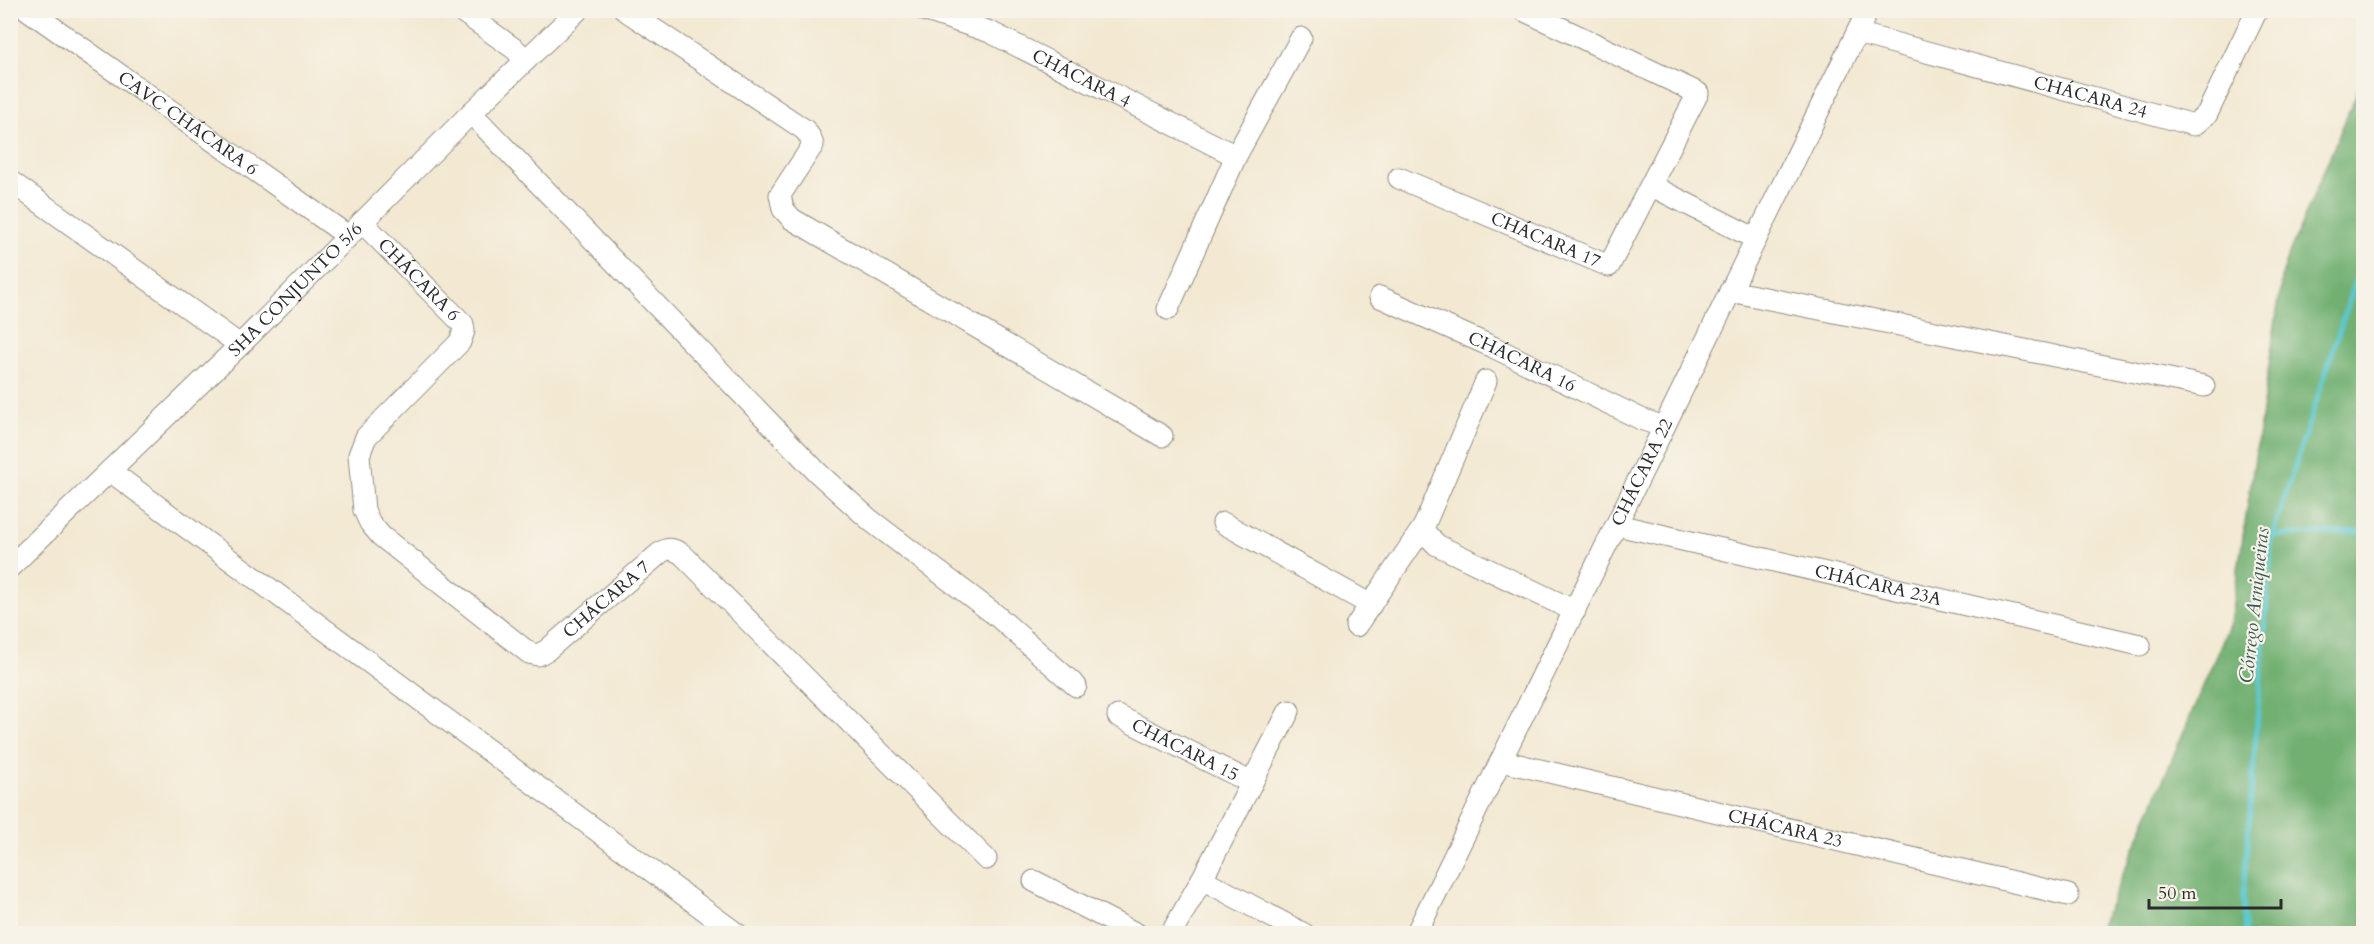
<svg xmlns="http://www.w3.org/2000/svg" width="2374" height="944" viewBox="0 0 2374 944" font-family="Cardo,serif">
<rect width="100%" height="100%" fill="#f7f3e8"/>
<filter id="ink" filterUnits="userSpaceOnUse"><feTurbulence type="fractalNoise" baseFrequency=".0167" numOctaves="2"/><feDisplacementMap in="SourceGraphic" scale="12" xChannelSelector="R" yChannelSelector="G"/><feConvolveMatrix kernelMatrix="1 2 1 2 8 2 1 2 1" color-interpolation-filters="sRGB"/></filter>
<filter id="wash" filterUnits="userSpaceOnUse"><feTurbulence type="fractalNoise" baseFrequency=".008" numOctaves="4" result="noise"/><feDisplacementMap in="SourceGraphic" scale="24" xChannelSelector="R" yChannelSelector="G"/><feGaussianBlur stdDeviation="1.35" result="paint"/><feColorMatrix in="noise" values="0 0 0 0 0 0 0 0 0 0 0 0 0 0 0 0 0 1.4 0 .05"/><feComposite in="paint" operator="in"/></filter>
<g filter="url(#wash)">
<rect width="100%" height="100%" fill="#f3e9d3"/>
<!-- forest -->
<polygon fill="#72b072" stroke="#4e6e4e" stroke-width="1.5" points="2363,78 2363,933 2098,933 2230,623 2284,266"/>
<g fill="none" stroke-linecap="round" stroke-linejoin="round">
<!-- stream -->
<g stroke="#5bc8cf" stroke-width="5">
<polyline points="2272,536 2364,531"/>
<polyline points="2245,934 2243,897 2272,536 2364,256"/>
</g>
</g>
</g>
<g filter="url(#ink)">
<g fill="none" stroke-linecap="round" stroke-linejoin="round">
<!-- minor casing -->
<g stroke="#8f8a7f" stroke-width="23">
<g id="minor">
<path id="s1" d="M28,10L348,236"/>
<polyline points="460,10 516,50 525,61"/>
<polyline points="625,10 805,130 810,137 813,145 780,195 783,209 792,219 1162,436"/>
<path id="s2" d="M924,10L990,32L1236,156L1301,38"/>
<path id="s3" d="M1857,33L2194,125L2207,114L2257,10"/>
<polyline points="471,113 818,473 870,520 997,616 1076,686"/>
<path id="s4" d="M1399,178L1609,266L1698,93L1523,10"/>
<polyline points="10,181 240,345"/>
<polyline points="1652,186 1756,239"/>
<path id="s5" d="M362,222L463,324L464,331L460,342L366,437L359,455L364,510L370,523L381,536L529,653L538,655L547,650L660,553C669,547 673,549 682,554L986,859"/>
<polyline points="1730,291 2204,386"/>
<path id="s6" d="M1380,297L1493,347L1641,419L1664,427"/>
<polyline points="1168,309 1236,156"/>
<polyline points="1486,381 1424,526 1425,533 1437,545 1575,611"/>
<polyline points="110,471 737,934"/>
<polyline points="1223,523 1371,605"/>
<path id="s7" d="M1617,525L2140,645"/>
<path id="s8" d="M10,567L240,345L471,113L578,10"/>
<polyline points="1356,626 1424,526"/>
<path id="s9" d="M1118,716L1252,783"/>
<path id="s10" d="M1502,761L2068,895"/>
<polyline points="1202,879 1289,711"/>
<polyline points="1034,881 1137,934"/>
<polyline points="1171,934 1202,879 1304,934"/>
<path id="s11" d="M1416,934L1868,10"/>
</g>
</g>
<!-- minor -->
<use href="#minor" stroke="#fff" stroke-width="21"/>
</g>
</g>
<g text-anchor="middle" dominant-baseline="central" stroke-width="4.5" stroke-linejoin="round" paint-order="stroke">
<!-- street labels -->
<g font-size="18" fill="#2b2b2b" stroke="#f7f3e8">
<text stroke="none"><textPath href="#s2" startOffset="172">CHÁCARA 4</textPath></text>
<text stroke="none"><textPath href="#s3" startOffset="242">CHÁCARA 24</textPath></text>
<text stroke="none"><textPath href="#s1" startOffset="196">CAVC CHÁCARA 6</textPath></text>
<text stroke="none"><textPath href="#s4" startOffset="159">CHÁCARA 17</textPath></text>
<text stroke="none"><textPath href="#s5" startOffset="81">CHÁCARA 6</textPath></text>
<text stroke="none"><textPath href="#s8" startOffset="398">SHA CONJUNTO 5/6</textPath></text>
<text stroke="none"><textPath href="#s6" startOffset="156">CHÁCARA 16</textPath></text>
<text stroke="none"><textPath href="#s11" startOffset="514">CHÁCARA 22</textPath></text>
<text stroke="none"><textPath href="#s7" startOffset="268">CHÁCARA 23A</textPath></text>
<text stroke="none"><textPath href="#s5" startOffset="688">CHÁCARA 7</textPath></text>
<text stroke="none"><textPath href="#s9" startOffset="75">CHÁCARA 15</textPath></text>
<text stroke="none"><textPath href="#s10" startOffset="291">CHÁCARA 23</textPath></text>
</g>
<!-- water labels -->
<g font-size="20" font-style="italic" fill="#395a5c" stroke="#f7f3e8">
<text transform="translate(2254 605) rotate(-84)">Córrego Arniqueiras</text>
</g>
</g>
<!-- margin -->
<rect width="2374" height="944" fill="none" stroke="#f7f3e8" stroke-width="36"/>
<!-- scale -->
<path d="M2149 899v9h132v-9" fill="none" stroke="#2b2b2b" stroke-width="3"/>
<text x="2158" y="899" font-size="18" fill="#2b2b2b" stroke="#f7f3e8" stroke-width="4.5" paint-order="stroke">50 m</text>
</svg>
